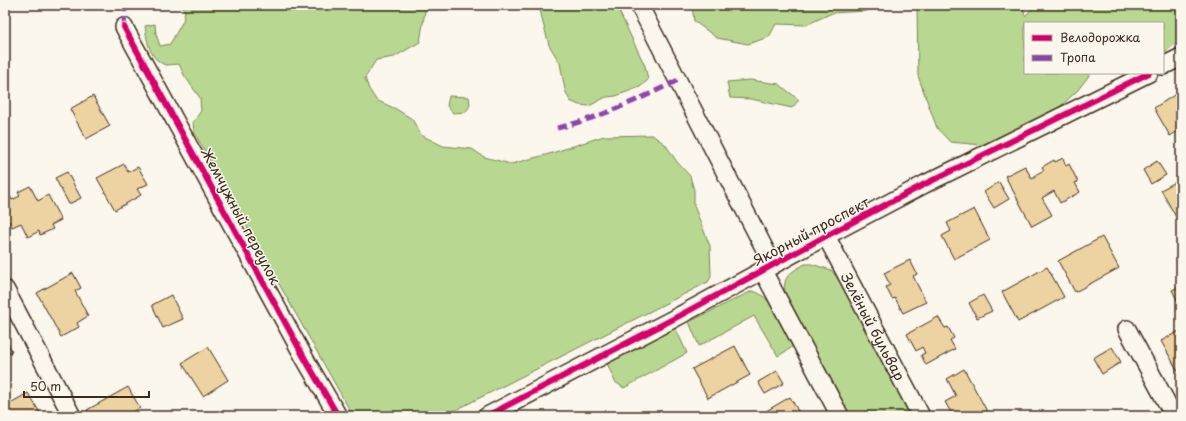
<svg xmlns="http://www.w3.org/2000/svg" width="1186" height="421" viewBox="0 0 1186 421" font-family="'Playpen Sans',sans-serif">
<rect width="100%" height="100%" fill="#fbf7ec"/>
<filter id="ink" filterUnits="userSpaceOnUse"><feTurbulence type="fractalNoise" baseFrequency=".025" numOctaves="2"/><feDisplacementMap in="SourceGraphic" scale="8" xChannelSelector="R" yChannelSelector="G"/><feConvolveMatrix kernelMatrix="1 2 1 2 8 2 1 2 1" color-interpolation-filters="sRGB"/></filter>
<g filter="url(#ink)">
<!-- green -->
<g fill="#b8d891" stroke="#7a8158">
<path d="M182,5H432L425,11L420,42L394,57L376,60L365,78L369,89L376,100L396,109L412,119L421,135L443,146L472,149L484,157L511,164L549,154L604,136L652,135L665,144L677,162L690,176L694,190V206L710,246L711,277L708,282L444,416H353L194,132L193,122L201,111L200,98L184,75L179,64C175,64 170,65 166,65C149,60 147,40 145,26L155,24L156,34L160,46L170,44L183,21L185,11Z"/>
<polygon points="539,5 616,5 645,66 648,80 640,87 616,96 606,97 589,106 579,105 570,101 565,90 560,63 549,45 543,23"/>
<polygon points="692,5 876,5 867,11 832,13 806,25 776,24 769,37 748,44 717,38 694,21"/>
<polygon points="917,5 1023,5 1025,16 1036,5 1181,5 1181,40 1163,53 1163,23 1025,23 1025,73 1091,73 1077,91 1050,116 982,145 950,142 937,128 918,76"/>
<polygon points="750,80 779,84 799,100 792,108 751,99 730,98 727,82"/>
<polygon points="449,96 469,97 470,105 466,112 453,113 447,106"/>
<path d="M805,264H811L831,270L848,291L912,416H847L786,297C781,277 789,273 805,264Z"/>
<path d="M752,291C772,294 786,330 794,346L778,356L754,316L699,346L689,322Z"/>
<polygon points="675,327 687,353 624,388 615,382 607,363"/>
</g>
<!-- building -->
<g fill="#eed3a2" stroke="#3b2a1e">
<polygon points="1176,94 1181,103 1181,129 1170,136 1154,108"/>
<polygon points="93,96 110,126 86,139 70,109"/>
<polygon points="1063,158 1066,166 1069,164 1078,182 1075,183 1080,192 1060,203 1054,191 1042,198 1052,215 1032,226 1005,176 1025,166 1032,179 1036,177 1035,175 1044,170 1042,167 1054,160 1055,162"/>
<polygon points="1157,161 1166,175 1151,184 1143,170"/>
<polygon points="124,164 128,172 138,167 148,184 137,189 141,195 115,210 97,178"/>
<polygon points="67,172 81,198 69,204 55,178"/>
<polygon points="1181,179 1181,226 1161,190"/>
<polygon points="999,182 1009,199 994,208 984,192"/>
<polygon points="30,186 38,201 48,195 61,220 51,225 53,229 40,235 39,231 28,237 21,223 12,227 9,221 5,223 5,199 10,196 12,200 20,196 18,192"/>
<polygon points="974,209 990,240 954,259 942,236 951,231 947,223"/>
<polygon points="1102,237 1119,268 1075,292 1058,261"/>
<polygon points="910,260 917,274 913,276 926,302 903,313 895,298 892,299 886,287 890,285 884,273"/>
<polygon points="1047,267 1064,297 1018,322 1002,292"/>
<polygon points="73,273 81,288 75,291 88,316 77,323 79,327 61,337 37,293"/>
<polygon points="1181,286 1181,308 1172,290"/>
<polygon points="171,295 183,319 163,328 152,305"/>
<polygon points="983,295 992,311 977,318 969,303"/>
<polygon points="938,317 945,328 948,327 954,338 950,340 955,349 926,365 921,355 925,353 922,347 916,351 907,334"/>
<polygon points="1181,330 1181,377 1161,341"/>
<polygon points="5,338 12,351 5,355"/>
<polygon points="735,346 750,375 708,398 692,369"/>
<polygon points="208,347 228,380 203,396 182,363"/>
<polygon points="1112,347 1121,362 1102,374 1093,358"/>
<polygon points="964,369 988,413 983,416 953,416 945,402 956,396 947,379"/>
<polygon points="777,371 784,383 765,394 758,382"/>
<polygon points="128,387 140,408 130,414 131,416 91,416 87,410"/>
<polygon points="28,393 42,416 5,416 5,406"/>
<polygon points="790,397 801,416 762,416 761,414"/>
</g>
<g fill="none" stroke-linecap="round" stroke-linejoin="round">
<!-- minor casing -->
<g stroke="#3b2a1e" stroke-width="20">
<g id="minor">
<polyline points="639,5 773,265"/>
<polyline points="124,27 305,359 338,416"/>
<polyline points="1163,66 1181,57"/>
<path id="s1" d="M826,236L921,416"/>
<polyline points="763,271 840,416"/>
<polyline points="5,289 72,416"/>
<polyline points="1127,329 1174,416"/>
<polyline points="487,416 677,317 826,236 925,184 1149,73"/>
</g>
</g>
<!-- minor -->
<use href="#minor" stroke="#fbf7ec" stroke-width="17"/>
<!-- quiet -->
<g stroke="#8e44ad" stroke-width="5" stroke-dasharray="10 5" stroke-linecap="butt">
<polyline points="124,27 125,5"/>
<path d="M557,128C600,118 638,100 678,80"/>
</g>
<!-- cycleway casing -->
<g stroke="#fbf7ec" stroke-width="8">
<g id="cycleway">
<polyline points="124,27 305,359 338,416"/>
<polyline points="487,416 677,317 826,236 925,184 1149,73"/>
</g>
</g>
<!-- cycleway -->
<use href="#cycleway" stroke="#d6006c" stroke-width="6"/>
</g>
</g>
<g text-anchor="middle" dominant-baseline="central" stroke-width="3" stroke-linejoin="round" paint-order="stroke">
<!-- street labels -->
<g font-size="14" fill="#3b2a1e" stroke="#fbf7ec">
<text transform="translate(241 216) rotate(62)">Жемчужный переулок</text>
<text transform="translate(811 231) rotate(-28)">Якорный проспект</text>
<text stroke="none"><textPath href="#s1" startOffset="102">Зелёный бульвар</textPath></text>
</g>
</g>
<!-- margin -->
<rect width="1186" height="421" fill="none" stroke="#fbf7ec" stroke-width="20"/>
<rect x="10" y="10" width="1166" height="401" fill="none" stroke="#3b2a1e" stroke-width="1.5" filter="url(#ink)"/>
<!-- legend -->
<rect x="1024" y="22" width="140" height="52" fill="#fbf7ec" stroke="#aea59a"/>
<rect x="1032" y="35" width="20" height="6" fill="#d6006c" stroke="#aea59a"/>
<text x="1060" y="42" font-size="12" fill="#3b2a1e">Велодорожка</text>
<rect x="1032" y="55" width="20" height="6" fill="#8e44ad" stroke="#aea59a"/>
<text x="1060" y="62" font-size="12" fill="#3b2a1e">Тропа</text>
<!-- scale -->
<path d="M24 391v6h125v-6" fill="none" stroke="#3b2a1e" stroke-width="2"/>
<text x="30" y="391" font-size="12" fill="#3b2a1e" stroke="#fbf7ec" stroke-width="3" paint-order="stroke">50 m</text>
</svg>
